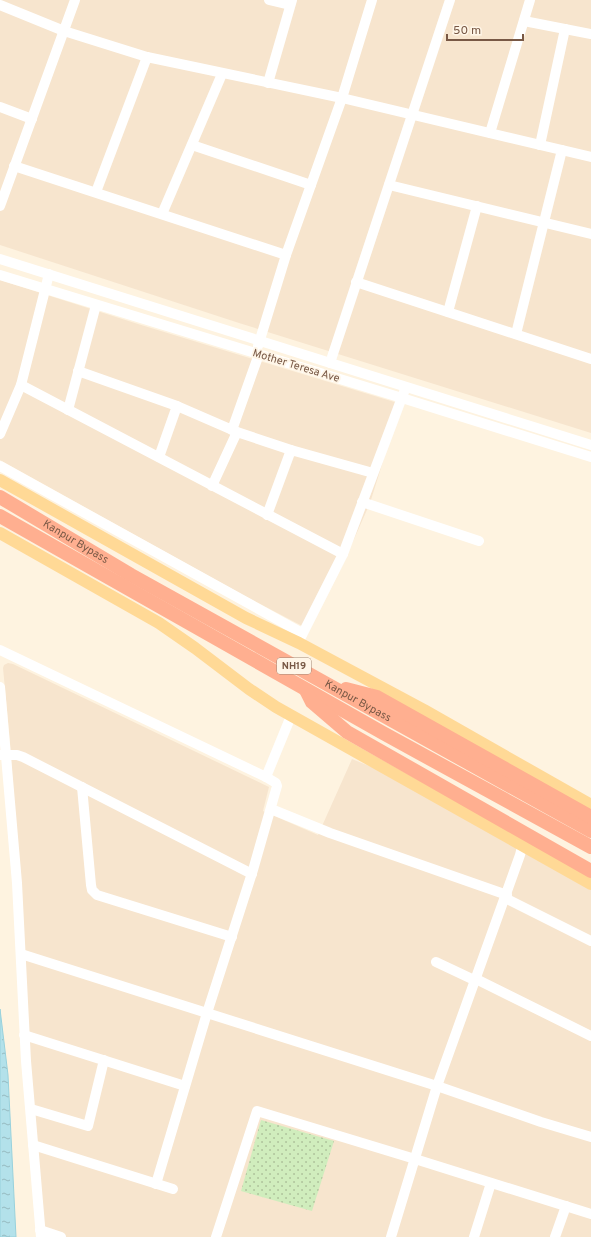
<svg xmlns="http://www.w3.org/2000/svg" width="591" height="1237" viewBox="0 0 591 1237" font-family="Overpass,sans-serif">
<defs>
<pattern id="park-dots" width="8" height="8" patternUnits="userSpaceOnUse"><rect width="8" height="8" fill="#d0edbd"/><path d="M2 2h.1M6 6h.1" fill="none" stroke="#aec39b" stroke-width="1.8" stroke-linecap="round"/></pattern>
<pattern id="water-ripples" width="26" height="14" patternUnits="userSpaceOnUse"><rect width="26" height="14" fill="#b3e1ea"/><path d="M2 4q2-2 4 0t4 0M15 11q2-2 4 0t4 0" fill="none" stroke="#96b9bf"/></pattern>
</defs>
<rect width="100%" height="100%" fill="#fef3e0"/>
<!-- residential -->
<g fill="#f7e5ce">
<polygon points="0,0 591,0 591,433 239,323 0,245"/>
<polygon points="0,280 138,324 401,404 370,503 343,564 308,629 243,595 0,460"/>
<polygon points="8,663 13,664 269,787 263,811 318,835 352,759 379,770 591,890 591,1237 44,1237 35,1133 10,742 3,668 4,665"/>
</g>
<!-- park -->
<polygon fill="url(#park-dots)" points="261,1120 334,1141 312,1211 241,1191"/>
<!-- water -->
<polygon fill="url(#water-ripples)" stroke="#98d1dc" points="0,1009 8,1075 16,1237 0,1237"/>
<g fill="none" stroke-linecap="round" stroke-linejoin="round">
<!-- minor -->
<g stroke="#fff" stroke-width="10">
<polyline points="269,0 290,5"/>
<polyline points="0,5 64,31 147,57 342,98 591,157"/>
<polyline points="524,21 591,34"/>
<polyline points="268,83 292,0"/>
<polyline points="0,107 32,119"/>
<polyline points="490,133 530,0"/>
<polyline points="192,145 311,185"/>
<polyline points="540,145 565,29"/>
<polyline points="14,166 286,255"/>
<polyline points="389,185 591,234"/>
<polyline points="96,192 147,57"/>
<polyline points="0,206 75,0"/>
<polyline points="162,214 222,74"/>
<polyline points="0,259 591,445"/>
<polyline points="0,275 402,398 591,457"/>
<polyline points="356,282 591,359"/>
<polyline points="448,312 477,206"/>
<polyline points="516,334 562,150"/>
<polyline points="258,346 286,255 342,98 372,0"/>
<polyline points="330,363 450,0"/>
<polyline points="78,371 177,406 159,457"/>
<polyline points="21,385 343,554"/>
<polyline points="177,406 237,432"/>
<polyline points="68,410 96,305"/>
<polyline points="232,430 259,354"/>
<polyline points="0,434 21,385 49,274"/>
<polyline points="0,466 302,633"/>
<polyline points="212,486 237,432 291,450"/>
<polyline points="362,502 479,541"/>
<polyline points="267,515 291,450 373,473"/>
<polyline points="300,639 343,554 404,392"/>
<polyline points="0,650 266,777 276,783 277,786 253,870 207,1013 156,1184"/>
<polyline points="0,687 17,883 26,1061 41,1237"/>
<polyline points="0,755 17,755 23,757 252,874"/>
<polyline points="266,777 291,716"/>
<polyline points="82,787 91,885 92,890 97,895 232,937"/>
<polyline points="271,809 330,833 507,895"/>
<polyline points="505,898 591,941"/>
<polyline points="21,954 437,1086 541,1122 591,1137"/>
<polyline points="436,962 472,979 476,979 591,1036"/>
<polyline points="24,1035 185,1086"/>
<polyline points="31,1109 88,1126 104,1060"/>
<polyline points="33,1145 173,1189"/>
<polyline points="40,1230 61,1237"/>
<polyline points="216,1237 257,1111 415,1159 591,1214"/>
<polyline points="391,1237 437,1086 520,855 522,847"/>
<polyline points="474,1237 491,1183"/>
<polyline points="555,1237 566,1206"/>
</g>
<!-- major -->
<g stroke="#ffd996" stroke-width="12">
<polyline points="0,480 246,618 299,643 424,710 591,805"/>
<polyline points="0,533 159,623 195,648 249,689 276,707 591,884"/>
</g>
<!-- highway -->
<g stroke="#ffaf90" stroke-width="14">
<path id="s1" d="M0,497L131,575L591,831"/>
<polyline points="0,516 383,733 591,847"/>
<polyline points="346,689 377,697 591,817"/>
<polyline points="306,690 312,702 347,732 591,871"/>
</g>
</g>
<g text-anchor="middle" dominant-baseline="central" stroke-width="3.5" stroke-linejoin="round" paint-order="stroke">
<!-- shield labels -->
<rect fill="#fff6e8" stroke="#a08776" stroke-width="1" x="277" y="658" width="34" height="16" rx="3"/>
<g font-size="10" font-weight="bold" fill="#785845">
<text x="294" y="666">NH19</text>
</g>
<!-- street labels -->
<g font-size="11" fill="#785845" stroke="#fff6e8">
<text transform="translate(296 366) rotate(17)">Mother Teresa Ave</text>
<text stroke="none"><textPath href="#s1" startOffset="88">Kanpur Bypass</textPath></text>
<text stroke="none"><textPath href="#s1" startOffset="412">Kanpur Bypass</textPath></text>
</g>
</g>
<!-- scale -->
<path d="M447 34v6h76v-6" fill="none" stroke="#785845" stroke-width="2"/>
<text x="453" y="34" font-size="12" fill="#785845" stroke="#fff6e8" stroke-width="3" paint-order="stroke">50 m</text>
</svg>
